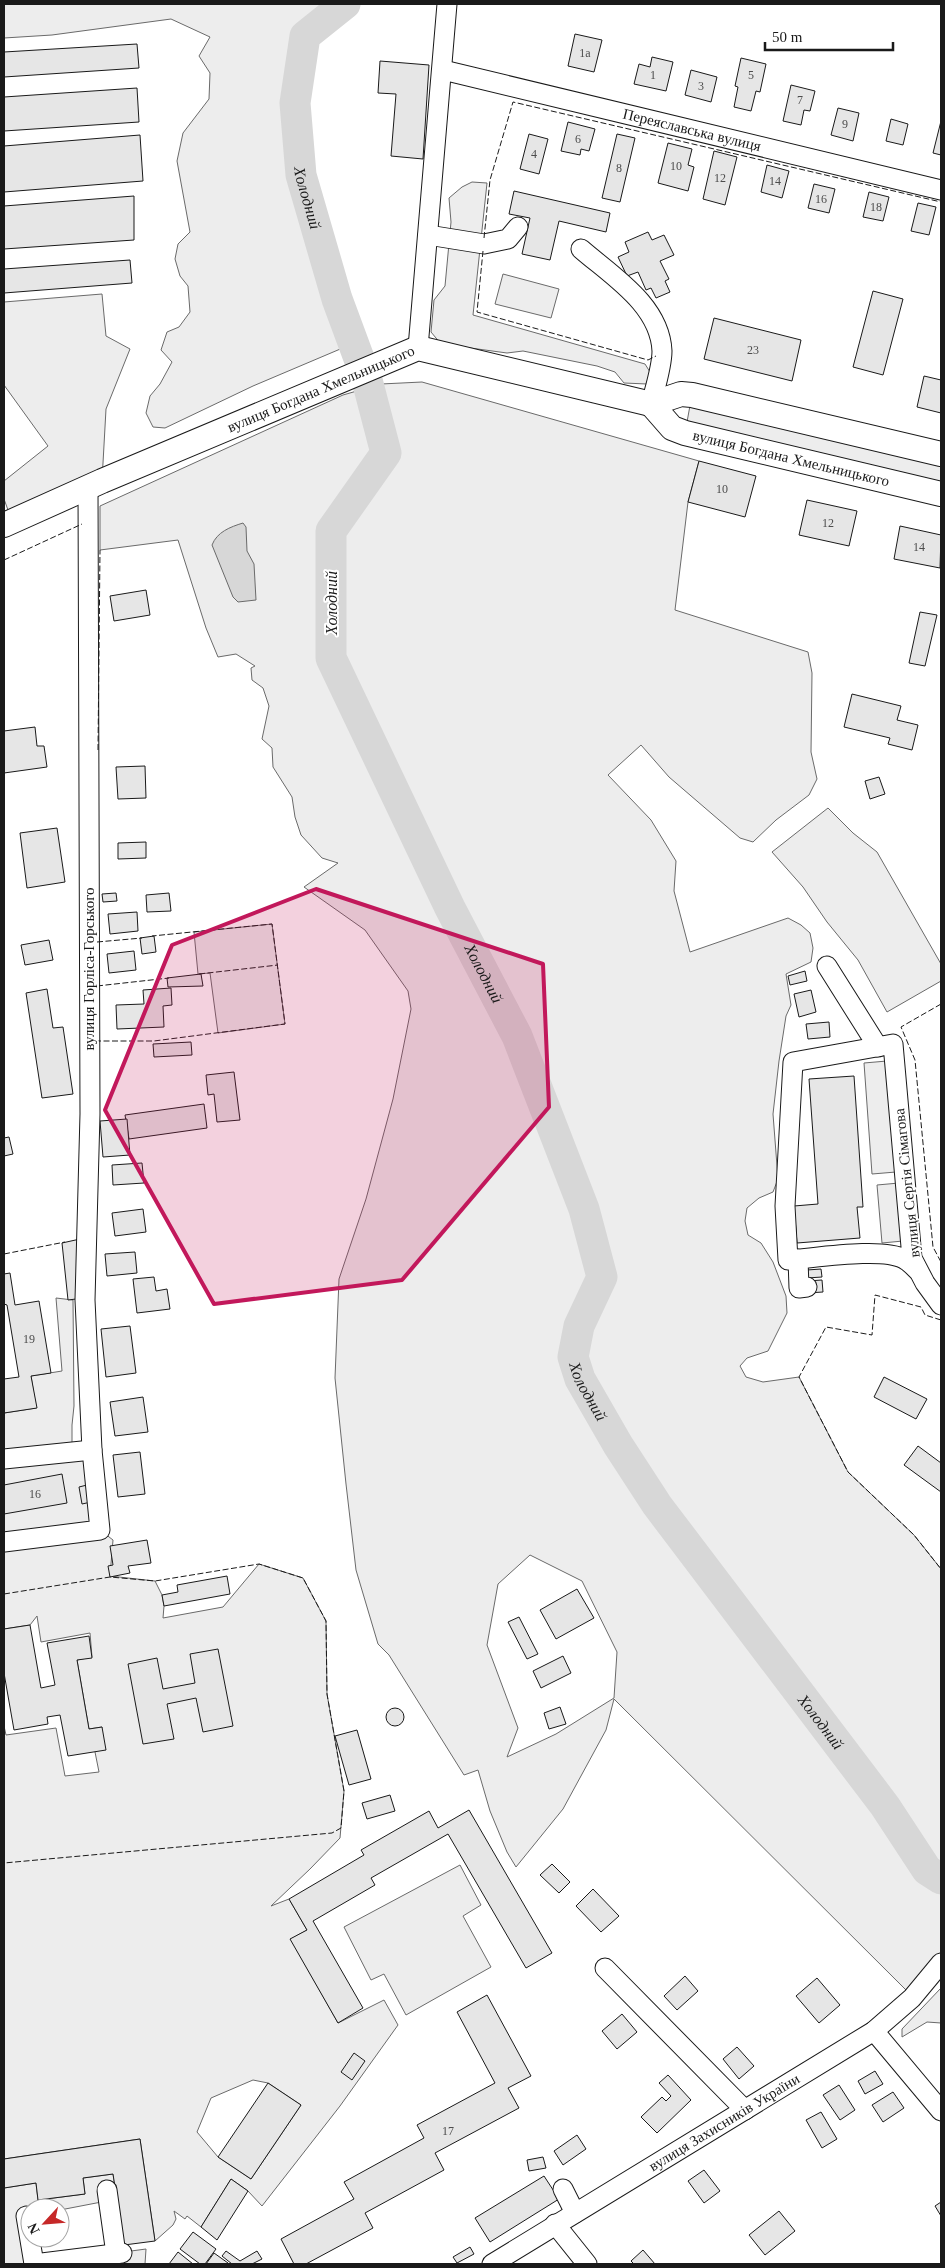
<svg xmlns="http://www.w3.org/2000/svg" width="945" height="2268" viewBox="0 0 945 2268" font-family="Georgia,serif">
<rect width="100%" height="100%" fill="#fff"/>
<!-- built -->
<g fill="#ededed" stroke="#6a6a6a" fill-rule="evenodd">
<polygon points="4,4 335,4 300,36 292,85 293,137 295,191 309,203 337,299 349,333 345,347 253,386 165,428 153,427 146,413 150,396 160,384 172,362 161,350 167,332 179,327 190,312 188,286 180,276 175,259 178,244 190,232 177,161 183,133 209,99 210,73 199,56 210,37 171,19 52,35 4,38"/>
<polygon points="472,182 487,183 473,315 645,364 650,372 647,384 624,383 615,372 597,366 523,351 507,353 441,344 431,332 434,300 445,286 451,222 449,198 462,187"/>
<polygon points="503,274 559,289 551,318 495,304"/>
<polygon points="102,294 106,336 130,349 106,409 102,481 12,521 4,499 4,481 48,446 4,385 4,302"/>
<path d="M422,382L699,461L688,502L675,610L808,652L812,673L811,752L817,779L809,795L776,820L753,842L740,838L669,777L641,745L608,775L651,820L676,861L674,891L690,952L788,918L801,925L810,933L813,948L811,962L786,974L791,1005L786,1016L779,1061L773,1114L778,1179L773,1192L759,1198L747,1208L745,1221L748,1235L761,1243L773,1262L786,1296L787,1313L768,1351L747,1358L740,1366L746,1377L763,1382L799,1377L848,1472L914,1535L941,1569V1953L907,1991L614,1699L606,1730L563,1809L516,1867L507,1852L490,1811L478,1770L464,1775L389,1655L378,1644L356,1570L346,1484L335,1378L339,1279L366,1199L393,1099L411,1009L408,991L365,930L304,887L338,863L322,858L301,835L295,817L292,797L273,767L272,748L262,739L269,706L263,688L252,680L251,668L255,666L236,654L218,657L206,628L178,540L100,550V506L343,395L381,384ZM530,1555L582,1581L617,1652L614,1698L556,1734L507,1757L518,1728L487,1645L498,1584Z"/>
<polygon points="691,400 941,461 941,495 685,433"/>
<polygon points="828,808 853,833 877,852 941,964 941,981 887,1012 858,960 827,922 803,887 772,852"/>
<polygon points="272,924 285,1024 218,1033 210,973 198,974 194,932"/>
<polygon points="887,1061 896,1172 872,1174 864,1063"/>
<polygon points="899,1183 903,1241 882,1243 877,1185"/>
<path d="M56,1298L73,1300L74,1406L72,1425V1452L92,1450L100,1530L113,1540L110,1576L155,1581L162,1595L164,1606L163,1618L223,1607L259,1564L303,1578L326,1621L327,1694L344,1791L340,1838L310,1869L271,1906L289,1899L307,1930L291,1939L338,2023L384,2000L398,2025L340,2106L262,2206L248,2191L231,2179L201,2227L187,2216L185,2219L174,2211L176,2219L173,2225L155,2241L140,2139L4,2159V1726L6,1735L56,1728L65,1776L99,1772L95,1752L102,1727L89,1729L77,1660L92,1657L90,1633L41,1642L37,1616L30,1625L4,1629V1413L36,1408L31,1376L62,1371ZM253,2080L268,2083L301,2105L251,2179L218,2157L197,2132L211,2098Z"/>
<polygon points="460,1865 481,1905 463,1916 491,1967 406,2015 384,1974 371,1980 344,1927"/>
<polygon points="941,1988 941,2023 927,2022 902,2037 902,2029"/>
<polygon points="113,2174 117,2199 60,2210 60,2208 30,2208 34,2264 146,2249 145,2264 4,2264 4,2188 36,2183 38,2200 85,2194 83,2178"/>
</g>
<!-- water -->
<path fill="#d7d7d7" stroke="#6a6a6a" d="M243,523L246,527L247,551L254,564L256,600L238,602L233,597L212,545C217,532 230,527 243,523Z"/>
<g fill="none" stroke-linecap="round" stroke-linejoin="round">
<!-- river -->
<path stroke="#d7d7d7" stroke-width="31" id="s1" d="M345,4L305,36L295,103L301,175L337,299L367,380L386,453L331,531V658L450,908L517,1036L584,1209L602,1277L579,1326L573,1357L580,1379L618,1445L657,1505L885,1806L927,1870L941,1879"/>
</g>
<!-- building -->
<g fill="#e6e6e6" stroke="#1a1a1a">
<polygon points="575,34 602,40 594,72 568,66"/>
<polygon points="137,44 139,68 4,77 4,52"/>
<polygon points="652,57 673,62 666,91 634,84 639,64 650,67"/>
<polygon points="741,58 766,64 760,92 756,91 751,111 734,107 738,87 735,86"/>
<polygon points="380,61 429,65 423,159 391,156 396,94 378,93"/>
<polygon points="691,70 717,77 711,102 685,95"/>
<polygon points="791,85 815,91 810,111 804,110 801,125 783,121"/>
<polygon points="137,88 139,122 4,131 4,97"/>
<polygon points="838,108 859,113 853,141 831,135"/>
<polygon points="891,119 908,124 903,145 886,141"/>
<polygon points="941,121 941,155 933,153"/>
<polygon points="568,122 595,129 589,151 581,149 580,155 561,151"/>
<polygon points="529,134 548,139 539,174 520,169"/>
<polygon points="617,134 635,138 620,202 602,198"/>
<polygon points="140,135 143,181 4,192 4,146"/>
<polygon points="668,143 692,149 688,165 694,167 688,191 658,183"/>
<polygon points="714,151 737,157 725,205 703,199"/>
<polygon points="767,165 789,171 782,198 761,192"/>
<polygon points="814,184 835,189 829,213 808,208"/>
<polygon points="514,191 610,213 606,232 559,221 550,260 522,254 530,218 509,214"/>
<polygon points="869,192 889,197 883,221 863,217"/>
<polygon points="134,196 134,240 4,249 4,206"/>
<polygon points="918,203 936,207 929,235 911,231"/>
<polygon points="648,232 652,240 664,235 674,255 660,261 669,279 665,281 670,292 656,298 651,288 646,290 638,272 627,276 618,257 629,252 625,242"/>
<polygon points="130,260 132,283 4,293 4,269"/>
<polygon points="873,291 903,299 883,375 853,367"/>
<polygon points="714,318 801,340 792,381 704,359"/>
<polygon points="924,376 941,380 941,413 917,407"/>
<polygon points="699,461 756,476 745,517 688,502"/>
<polygon points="807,500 857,511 849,546 799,535"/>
<polygon points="900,526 941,535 940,568 894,559"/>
<polygon points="146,590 150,615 114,621 110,596"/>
<polygon points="920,612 937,615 925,666 909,663"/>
<polygon points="852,694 901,706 897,720 918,725 912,750 888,744 890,738 844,727"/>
<polygon points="35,727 37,746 44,746 47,767 4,773 4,731"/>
<polygon points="145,766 146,798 118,799 116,767"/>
<polygon points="879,777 885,794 870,799 865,781"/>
<polygon points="57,828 65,882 27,888 20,833"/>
<polygon points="146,842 146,858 118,859 118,843"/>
<polygon points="116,893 117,901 103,902 102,894"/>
<polygon points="169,893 171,911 147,912 146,895"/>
<polygon points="137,912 138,931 110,934 108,914"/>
<polygon points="154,936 156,952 142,954 140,938"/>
<polygon points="49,940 53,960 25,965 21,945"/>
<polygon points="134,951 136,970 109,973 107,954"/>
<polygon points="805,971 807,981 790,985 788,976"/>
<polygon points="201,974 203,986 168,987 167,978"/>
<polygon points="171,988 172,1005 163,1006 164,1027 117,1029 116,1005 144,1004 143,990"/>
<polygon points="47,989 53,1028 63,1027 73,1094 42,1098 26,993"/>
<polygon points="811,990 816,1012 799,1017 794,994"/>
<polygon points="829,1022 830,1037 808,1039 806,1024"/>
<polygon points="191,1042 192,1055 154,1057 153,1044"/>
<polygon points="234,1072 240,1120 217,1122 214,1094 208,1095 206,1075"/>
<polygon points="854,1076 863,1207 857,1207 860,1238 797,1243 794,1206 818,1204 809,1079"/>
<polygon points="204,1104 207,1128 129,1139 125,1115"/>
<polygon points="127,1119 130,1155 103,1157 100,1121"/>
<polygon points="9,1137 13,1154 4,1156 4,1138"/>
<polygon points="142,1163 144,1183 113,1185 112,1165"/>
<polygon points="143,1209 146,1232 115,1236 112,1213"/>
<polygon points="80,1239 84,1298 68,1300 62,1243"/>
<polygon points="135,1252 137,1273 107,1276 105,1254"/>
<polygon points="821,1269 822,1277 807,1278 807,1270"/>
<polygon points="10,1273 15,1305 39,1301 51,1373 31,1376 37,1408 4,1413 4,1379 19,1377 7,1305 4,1304 4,1274"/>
<polygon points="154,1277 156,1291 167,1289 170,1309 137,1313 133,1279"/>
<polygon points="822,1280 823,1292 807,1293 807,1281"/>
<polygon points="130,1326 136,1373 106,1377 101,1329"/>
<polygon points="884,1377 927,1399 916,1419 874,1397"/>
<polygon points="143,1397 148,1432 115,1436 110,1402"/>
<polygon points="918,1446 941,1463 941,1492 904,1465"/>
<polygon points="140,1452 145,1494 118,1497 113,1455"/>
<polygon points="62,1474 67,1503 4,1514 4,1485"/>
<polygon points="87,1485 91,1502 82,1504 79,1487"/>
<polygon points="147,1540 151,1563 128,1566 130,1573 110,1577 108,1566 113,1565 110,1546"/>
<polygon points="227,1576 230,1594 164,1606 162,1595 178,1592 177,1585"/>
<polygon points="577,1589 594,1618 556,1639 540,1610"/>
<polygon points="519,1617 538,1654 527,1659 508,1622"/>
<polygon points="30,1625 41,1688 55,1685 47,1643 89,1636 92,1658 77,1660 89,1729 102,1727 106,1750 68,1756 60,1715 47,1717 48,1724 14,1730 4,1673 4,1629"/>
<polygon points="218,1649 233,1726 203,1732 196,1698 167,1704 174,1739 143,1744 128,1664 157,1658 163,1689 195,1683 190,1654"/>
<polygon points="563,1656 571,1673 541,1688 533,1671"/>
<polygon points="560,1707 566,1724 549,1729 544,1713"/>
<circle cx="395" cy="1717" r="9"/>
<polygon points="357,1730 371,1779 349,1785 335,1736"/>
<polygon points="390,1795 395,1811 367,1819 362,1803"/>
<polygon points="469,1810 552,1953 526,1968 448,1834 371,1878 375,1885 313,1921 363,2008 338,2023 290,1939 307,1930 289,1899 364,1855 361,1850 429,1811 438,1828"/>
<polygon points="552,1864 570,1882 559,1893 540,1875"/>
<polygon points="593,1889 619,1916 601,1932 576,1906"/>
<polygon points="685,1976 698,1991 677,2010 664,1996"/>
<polygon points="817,1978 840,2005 819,2023 796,1996"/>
<polygon points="487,1995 531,2076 508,2088 519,2108 435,2153 444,2170 365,2213 373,2228 306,2264 294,2264 281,2239 354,2199 344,2182 424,2138 417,2125 495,2083 457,2012"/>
<polygon points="622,2014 637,2032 617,2049 602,2031"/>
<polygon points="737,2047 754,2066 739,2079 723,2059"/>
<polygon points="354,2053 365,2061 352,2080 341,2072"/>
<polygon points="875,2071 883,2084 865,2094 858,2081"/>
<polygon points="668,2075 691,2100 657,2133 641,2117 662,2097 666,2101 671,2096 659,2083"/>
<polygon points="268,2083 301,2105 251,2179 218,2157"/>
<polygon points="839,2085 855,2110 840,2120 823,2095"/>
<polygon points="893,2092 904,2108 883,2122 872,2105"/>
<polygon points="821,2112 837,2139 822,2148 806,2120"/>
<polygon points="577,2135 586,2149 563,2165 554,2151"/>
<polygon points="140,2139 155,2241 124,2245 113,2174 83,2178 85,2194 38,2200 36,2183 4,2188 4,2159"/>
<polygon points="543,2157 546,2168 529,2171 527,2160"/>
<polygon points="704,2170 720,2191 704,2203 688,2181"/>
<polygon points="544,2176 559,2199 490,2242 475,2218"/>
<polygon points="231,2179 248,2191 217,2240 201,2227"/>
<polygon points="941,2202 941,2216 935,2206"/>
<polygon points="779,2211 795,2231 765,2255 749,2235"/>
<polygon points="193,2232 216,2249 205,2264 200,2264 180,2249"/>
<polygon points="470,2247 474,2254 457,2263 453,2257"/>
<polygon points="643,2250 655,2264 634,2264 631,2261"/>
<polygon points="226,2251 240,2261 257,2251 262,2259 252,2264 232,2264 222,2256"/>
<polygon points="178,2252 193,2264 169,2264"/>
<polygon points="214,2253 228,2263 227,2264 206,2264"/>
</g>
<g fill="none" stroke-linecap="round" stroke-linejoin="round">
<!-- minor casing -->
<g stroke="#1a1a1a" stroke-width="21">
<g id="minor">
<path id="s2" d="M443,70L941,190"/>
<polyline points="428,235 484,244 508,239 518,227"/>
<path d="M581,249C612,276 660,305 662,351C662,367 655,388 651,404"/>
<polyline points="418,348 447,4"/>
<polyline points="827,966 878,1047"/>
<polyline points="798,1259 799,1288 807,1287"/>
<path d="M919,1272C915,1268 910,1262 904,1259C882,1247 816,1258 788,1260L785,1206L793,1062L893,1044L912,1258L925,1283L941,1305"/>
<polyline points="4,1459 92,1450"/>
<polyline points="4,1542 100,1530 92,1450 85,1300 90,1114 88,487"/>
<polyline points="605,1968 745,2110"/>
<polyline points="874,2031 941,2111"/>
<polyline points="563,2189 575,2213"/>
<polyline points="107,2190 116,2254"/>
<polyline points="26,2216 34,2264"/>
<polyline points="555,2224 587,2264"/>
<polyline points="34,2264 122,2253"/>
<path id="s3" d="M492,2264L874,2031L912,1998L941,1963"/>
</g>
</g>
<!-- major casing -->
<g stroke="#1a1a1a" stroke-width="26">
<g id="major">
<path id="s4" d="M651,404L672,428L685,433L941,494"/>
<path id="s5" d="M4,525L102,481L418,348L651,404L681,394L692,395L941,454"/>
</g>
</g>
<!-- minor -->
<use href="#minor" stroke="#fff" stroke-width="19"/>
<!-- major -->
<use href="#major" stroke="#fff" stroke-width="24"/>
<!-- fence -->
<g stroke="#1a1a1a" stroke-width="1" stroke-dasharray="6 2.5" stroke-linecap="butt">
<polyline points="484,238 490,180 513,102 941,202"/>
<polyline points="483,251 477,312 648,360 656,356"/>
<polyline points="4,560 82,524"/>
<polyline points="98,750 100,550"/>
<polyline points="97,942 142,938"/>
<polyline points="199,974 278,965"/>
<polyline points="97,986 169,978"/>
<polyline points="941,1004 901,1027 915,1060 933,1247 941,1262"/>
<polyline points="97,1043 97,1041 154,1041 285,1024 272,924 152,936"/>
<polyline points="4,1254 65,1242"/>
<polyline points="941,1320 925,1315 921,1307 875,1295 872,1335 826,1327 799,1377 848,1472 914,1535 941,1569"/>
<polyline points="4,1594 110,1577 155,1581 259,1564 303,1578 326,1621 327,1694 344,1791 341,1828 332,1833 4,1863"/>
</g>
</g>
<!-- marked area -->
<path fill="#c2185b" fill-opacity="0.2" stroke="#c2185b" stroke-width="4" stroke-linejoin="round" d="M316,889L543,964L549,1107L402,1280L214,1304L105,1110L172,945Z"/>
<g text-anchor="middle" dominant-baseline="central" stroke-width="4" stroke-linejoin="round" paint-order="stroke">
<!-- number labels -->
<g font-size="12" fill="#4d4d4d">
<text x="585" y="53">1а</text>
<text x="653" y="75">1</text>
<text x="751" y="75">5</text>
<text x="701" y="86">3</text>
<text x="800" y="100">7</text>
<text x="845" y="124">9</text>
<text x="578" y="139">6</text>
<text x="534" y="154">4</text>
<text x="676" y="166">10</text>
<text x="619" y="168">8</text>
<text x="720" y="178">12</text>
<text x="775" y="181">14</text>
<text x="821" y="199">16</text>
<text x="876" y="207">18</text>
<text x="753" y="350">23</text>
<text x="722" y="489">10</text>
<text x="828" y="523">12</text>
<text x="919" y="547">14</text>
<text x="29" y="1339">19</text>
<text x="35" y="1494">16</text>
<text x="448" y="2131">17</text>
</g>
<!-- street labels -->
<g font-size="15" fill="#1a1a1a" stroke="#fff">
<text stroke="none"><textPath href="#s2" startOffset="256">Переяславська вулиця</textPath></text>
<text stroke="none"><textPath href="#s5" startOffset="345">вулиця Богдана Хмельницького</textPath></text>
<text stroke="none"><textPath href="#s4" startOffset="155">вулиця Богдана Хмельницького</textPath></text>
<text transform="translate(89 969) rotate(-90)">вулиця Горліса-Горського</text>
<text transform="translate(907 1183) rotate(-96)">вулиця Сергія Сімагова</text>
<text stroke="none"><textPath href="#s3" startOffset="272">вулиця Захисників України</textPath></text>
</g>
<!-- water labels -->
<g font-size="16" font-style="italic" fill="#1a1a1a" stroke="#fff">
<text stroke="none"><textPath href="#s1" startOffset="215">Холодний</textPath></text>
<text transform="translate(331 603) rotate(-90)">Холодний</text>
<text stroke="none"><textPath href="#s1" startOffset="1055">Холодний</textPath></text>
<text stroke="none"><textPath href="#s1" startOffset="1505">Холодний</textPath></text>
<text stroke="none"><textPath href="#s1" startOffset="1910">Холодний</textPath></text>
</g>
</g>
<!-- border -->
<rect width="945" height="2268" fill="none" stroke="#1a1a1a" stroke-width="10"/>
<!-- north arrow -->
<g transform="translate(45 2223) rotate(244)"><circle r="24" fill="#ffffff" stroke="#a3a3a3"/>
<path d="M0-4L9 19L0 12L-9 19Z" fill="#c62828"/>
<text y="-8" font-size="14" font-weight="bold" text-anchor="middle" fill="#1a1a1a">N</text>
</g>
<!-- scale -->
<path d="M765 42v8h128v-8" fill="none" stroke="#1a1a1a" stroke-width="2.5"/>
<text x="772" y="42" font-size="15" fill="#1a1a1a" stroke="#ffffff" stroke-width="4" paint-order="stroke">50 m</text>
</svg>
